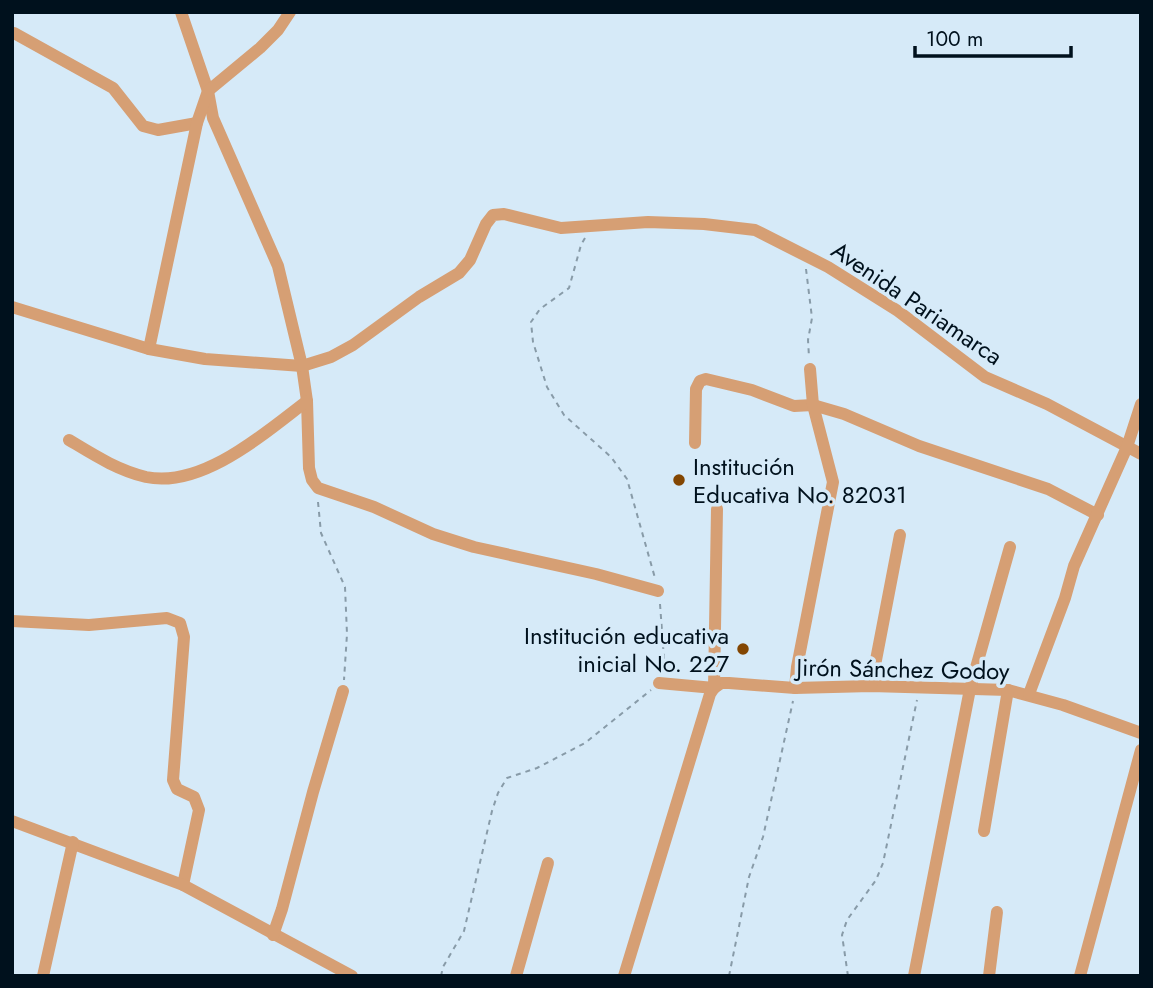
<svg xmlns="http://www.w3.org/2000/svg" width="1153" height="988" viewBox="0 0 1153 988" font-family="Jost,sans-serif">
<rect width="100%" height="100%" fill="#d6eaf8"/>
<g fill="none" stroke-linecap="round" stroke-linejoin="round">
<!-- path -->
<g stroke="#889ba8" stroke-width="2" stroke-dasharray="5 5" stroke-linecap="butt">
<polyline points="585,238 581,245 569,288 540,309 531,322 533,342 547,387 564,415 611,457 627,479 655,578"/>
<polyline points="806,269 812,318 808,340 809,357"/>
<polyline points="318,502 321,533 345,587 347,634 344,680"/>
<polyline points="660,604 664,658 661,671"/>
<polyline points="441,976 443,967 464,931 492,811 498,793 507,778 537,768 585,743 651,690"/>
<polyline points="729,976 749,877 763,837 793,701"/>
<polyline points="848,976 842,935 847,920 876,880 883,863 917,700"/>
</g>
<!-- minor -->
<g stroke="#d69f74" stroke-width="12">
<polyline points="181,12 208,91 213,118 278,266 302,366 307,401 309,468 312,480 318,488 374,507 433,534 474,547 596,574 658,591"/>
<polyline points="14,33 113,88 143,126 158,130 197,123"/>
<polyline points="12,307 149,349 205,359 302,366 331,357 353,345 419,297 459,273 470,260 486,224 493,215 504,214 561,228 648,222 704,224 755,230 828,267 898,311 985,377 1047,404 1141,454"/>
<polyline points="149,349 197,123 208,91 260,48 278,30 290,12"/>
<path d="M69,440C94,455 117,470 146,477C202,489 266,432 307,401"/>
<polyline points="695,443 696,389 700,381 706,379 752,390 794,406 813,405 844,414 919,446 1048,489 1098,515"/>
<polyline points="12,621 89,625 167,618 180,623 184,637 173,780 177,789 194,797 199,810 183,885"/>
<polyline points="659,683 714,688 721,683 729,683 795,688 871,686 1008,690 1063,705 1141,733"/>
<polyline points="871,686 900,535"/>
<polyline points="795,688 797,667 833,482 813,405 810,369"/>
<polyline points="1029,694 1065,598 1074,566 1127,447 1141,404"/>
<polyline points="12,821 183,885 352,976"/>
<polyline points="984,831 1008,690"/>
<polyline points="273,935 282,909 313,792 343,691"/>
<polyline points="43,976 73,842"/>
<polyline points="516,976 548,863"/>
<polyline points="624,976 710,694 714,688 717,509"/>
<polyline points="914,976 970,689 1010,547"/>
<polyline points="989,976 997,912"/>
<polyline points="1080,976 1141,750"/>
</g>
</g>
<!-- markers -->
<g fill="#834602" stroke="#d6eaf8" stroke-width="2.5">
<circle cx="679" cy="480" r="7"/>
<circle cx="743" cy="649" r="7"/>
</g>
<g text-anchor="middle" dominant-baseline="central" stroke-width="7" stroke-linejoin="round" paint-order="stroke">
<!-- street labels -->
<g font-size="24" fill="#00111d" stroke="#d6eaf8">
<text transform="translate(917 303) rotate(34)">Avenida Pariamarca</text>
<text transform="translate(903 669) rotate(1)">Jirón Sánchez Godoy</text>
</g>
<!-- poi labels -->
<g font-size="24" fill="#00111d" stroke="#d6eaf8" text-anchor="start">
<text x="693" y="466">Institución<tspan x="693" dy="28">Educativa No. 82031</tspan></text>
<text x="729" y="635" text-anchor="end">Institución educativa<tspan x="729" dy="28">inicial No. 227</tspan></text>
</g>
</g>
<!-- border -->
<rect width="1153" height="988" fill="none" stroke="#00111d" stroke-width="28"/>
<!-- scale -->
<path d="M915 46v10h156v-10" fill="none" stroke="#00111d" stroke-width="3.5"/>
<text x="926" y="46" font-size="21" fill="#00111d" stroke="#d6eaf8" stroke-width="5" paint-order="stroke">100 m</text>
</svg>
